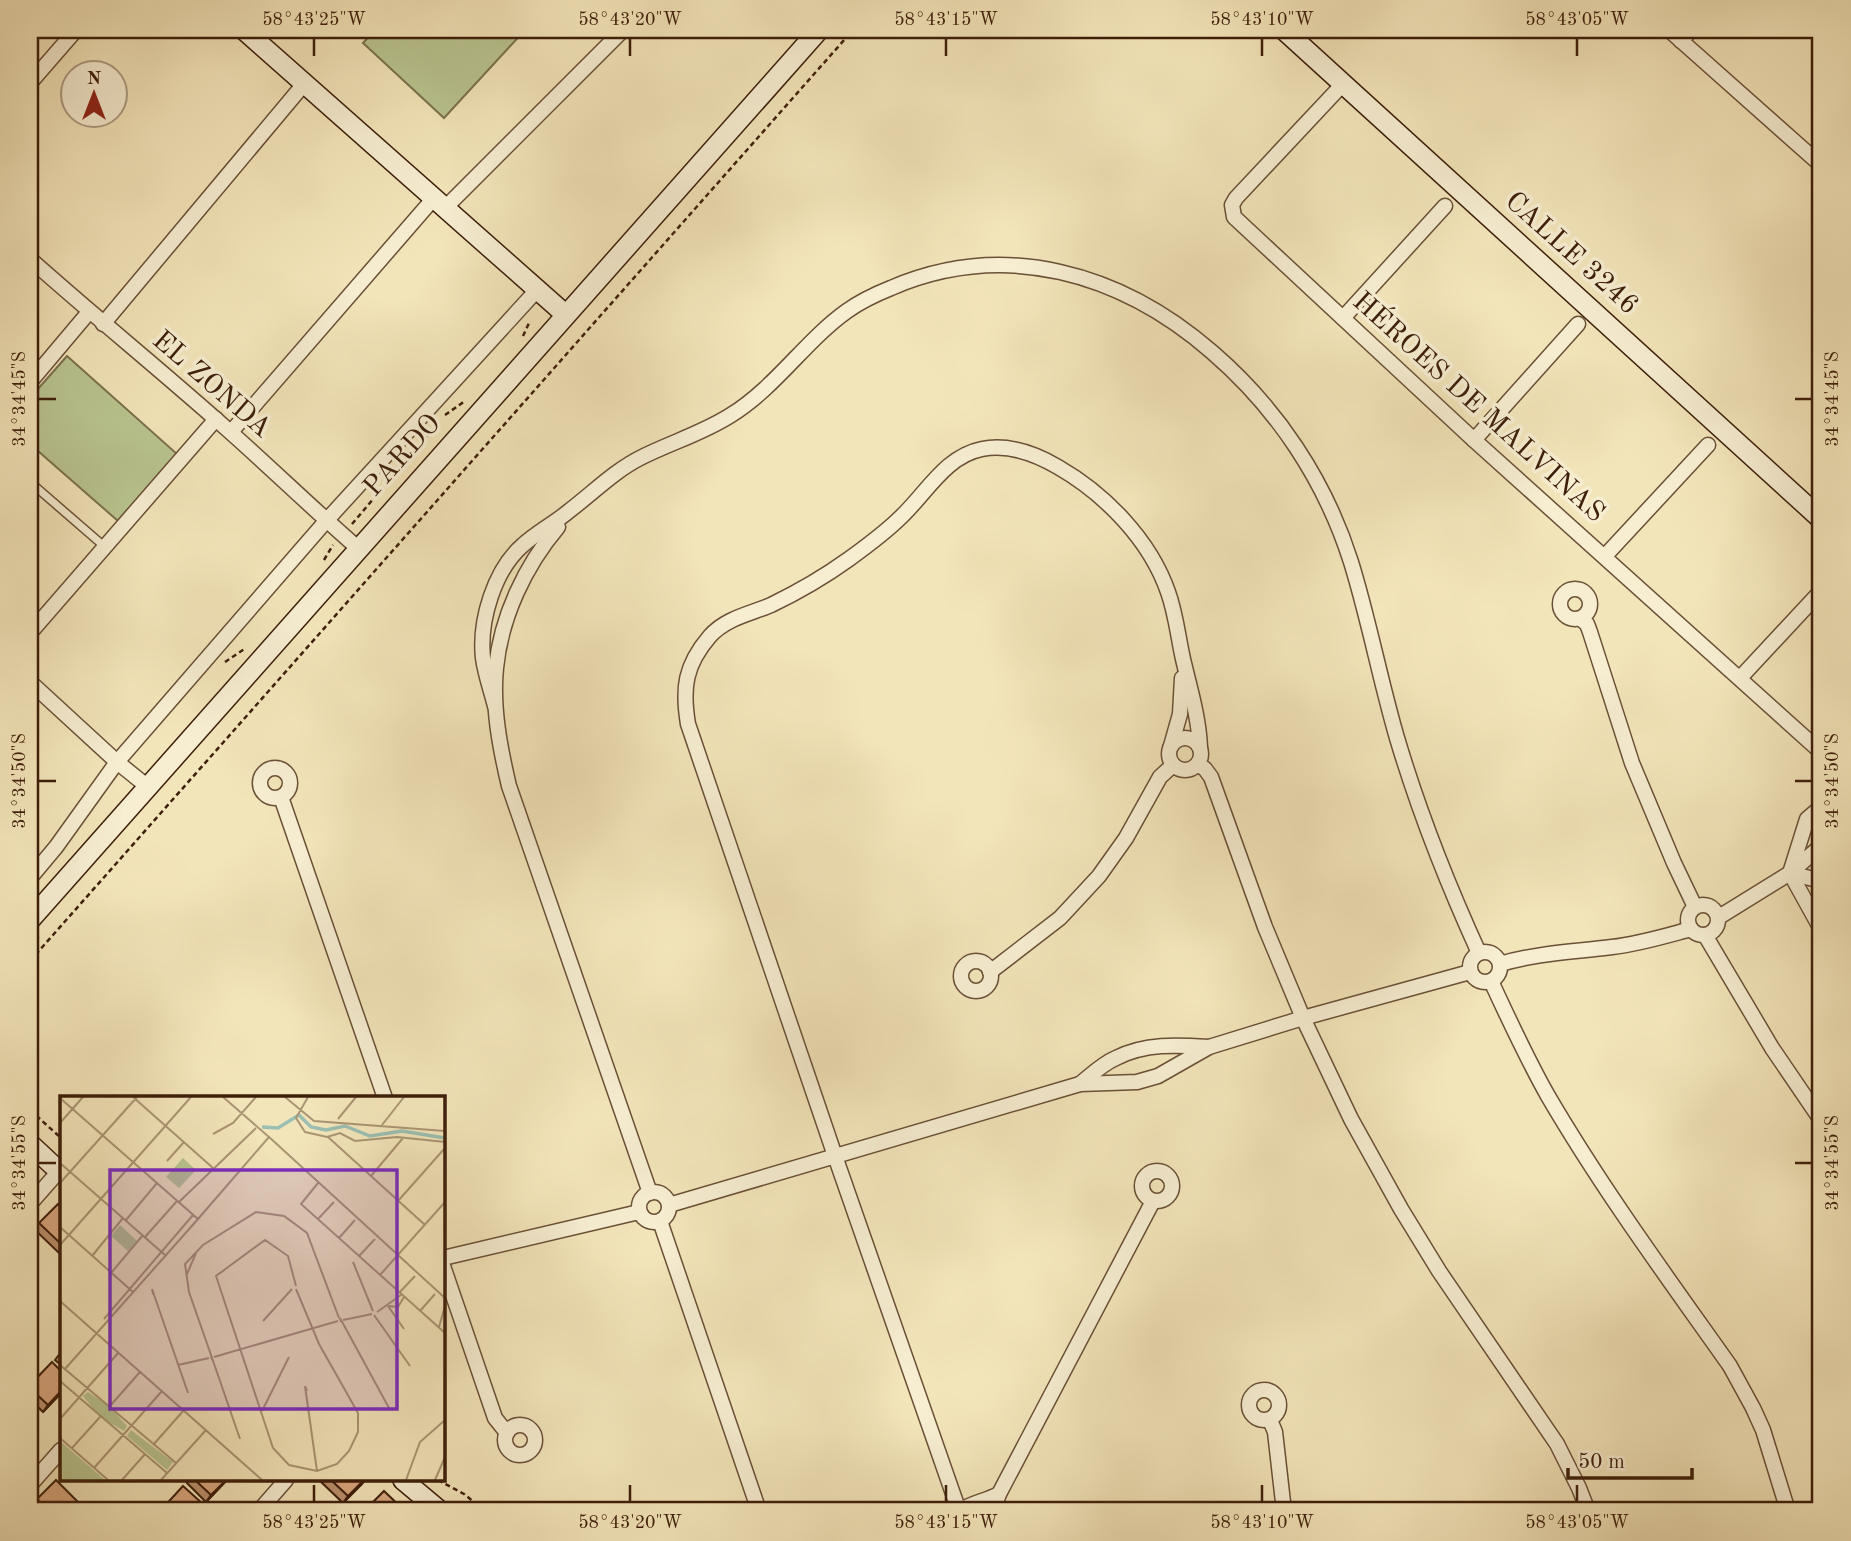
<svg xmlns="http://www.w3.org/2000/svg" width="1851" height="1541" viewBox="0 0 1851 1541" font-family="'Old Standard TT',serif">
<rect width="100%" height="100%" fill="#f3e5ba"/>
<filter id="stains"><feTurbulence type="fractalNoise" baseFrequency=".00286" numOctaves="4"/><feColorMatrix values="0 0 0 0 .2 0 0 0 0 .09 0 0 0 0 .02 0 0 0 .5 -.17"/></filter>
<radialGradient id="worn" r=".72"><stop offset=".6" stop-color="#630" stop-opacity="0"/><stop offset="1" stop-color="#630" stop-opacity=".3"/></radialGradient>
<!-- green -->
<g fill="#b9c591" stroke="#7b724e" stroke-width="2">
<polygon points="375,30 525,30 444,118 363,43"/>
<polygon points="67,356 177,454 118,521 30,444 30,398"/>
</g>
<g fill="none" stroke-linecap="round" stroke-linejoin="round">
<!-- lane casing -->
<g stroke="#6a5036" stroke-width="10">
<polyline id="lane" points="30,482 105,547"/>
</g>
<!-- street casing -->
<g stroke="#6a5036" stroke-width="17">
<g id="street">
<polyline points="1669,30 1821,165"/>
<polyline points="1681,41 1691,30"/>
<polyline points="30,83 76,30"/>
<polyline points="1343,84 1236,198 1232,205 1234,217 1474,440 1821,752"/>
<polyline points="445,208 623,30"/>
<path d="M30,259C95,317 163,372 228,430C272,469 314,510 359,549"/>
<polyline points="1343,318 1445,206"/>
<polyline points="103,324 304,84"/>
<polyline points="30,382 89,312"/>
<polyline points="231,432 434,198"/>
<polyline points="1474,440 1578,324"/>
<path d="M558,527C525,566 501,617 496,668C492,707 500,748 509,786L650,1193"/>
<polyline points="1605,556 1708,445"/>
<circle cx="1575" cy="604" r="15"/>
<polyline points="1581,619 1587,624 1590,632 1632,763 1674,863 1695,907"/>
<polyline points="30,633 216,419"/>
<polyline points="1740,678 1821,591"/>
<polyline points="30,682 117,762 148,787"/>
<path d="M495,706C491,690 485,674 483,658C479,621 494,570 523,545C537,532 555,523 569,511C594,492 614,471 642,457C672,442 703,433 731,415C776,387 805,341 847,311C861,301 876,294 891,288C1005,239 1121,273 1212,352C1277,408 1325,480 1351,562C1369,620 1380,680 1397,738C1419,812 1447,883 1479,953"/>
<circle cx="1185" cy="754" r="16"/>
<polyline points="1171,746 1180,714 1182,678"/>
<polyline points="1198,764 1205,769 1211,777 1265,927 1303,1018 1351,1119 1401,1209 1439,1271 1557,1444 1579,1488 1588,1511"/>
<circle cx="275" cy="783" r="15"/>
<polyline points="281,797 385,1098"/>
<polyline points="1821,807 1807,819 1790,873 1821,929"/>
<polyline points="1790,873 1821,881"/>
<polyline points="30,878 56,847 117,762 326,521 537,290"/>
<circle cx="1703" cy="920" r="15"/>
<polyline points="1719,917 1790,873 1821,846"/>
<polyline points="1705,935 1772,1048 1821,1120"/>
<circle cx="1485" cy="967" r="15"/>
<circle cx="976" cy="976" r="15"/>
<path d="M1500,964C1537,953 1574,952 1612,947C1639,944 1665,936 1691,929"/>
<polyline points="990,972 1060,918 1099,876 1126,838 1160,777 1173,765"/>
<path d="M1491,981C1509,1020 1527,1059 1548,1096C1603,1190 1667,1277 1730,1366L1753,1408L1763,1430L1788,1511"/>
<path d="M1080,1084C1091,1075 1102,1064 1116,1058C1145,1043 1177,1045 1209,1047"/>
<circle cx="1157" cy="1186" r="15"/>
<circle cx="654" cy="1207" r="15"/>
<polyline points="30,1204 59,1171"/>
<polyline points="669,1205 1080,1084 1137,1082 1158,1076 1209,1047 1303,1018 1470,972"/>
<polyline points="660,1221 759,1511"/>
<polyline points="443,1258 639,1212"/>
<polyline points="443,1266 495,1418 507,1433"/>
<circle cx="1264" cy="1405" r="15"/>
<polyline points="1270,1420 1275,1432 1284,1511"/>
<circle cx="520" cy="1440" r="15"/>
<polyline points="30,1485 61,1450"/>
<polyline points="259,1511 286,1480"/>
<path d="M959,1511L835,1156L688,724C682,688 685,665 710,636C726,618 750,614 771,605C798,592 824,577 849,559C867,546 886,532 902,516C927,492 946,456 982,449C1008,444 1036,454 1058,467C1105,494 1150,540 1168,592C1176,614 1178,637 1183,659C1190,689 1199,718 1200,748"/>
<path d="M959,1511C972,1503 985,1501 999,1494"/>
<polyline points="993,1511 999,1494 1153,1201"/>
</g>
</g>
<!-- secondary casing -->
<g stroke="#3d1e0a" stroke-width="22">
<g id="secondary">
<polyline points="244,30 566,315"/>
<polyline points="1284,30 1821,519"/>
<polyline points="30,920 819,30"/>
<polyline points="30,1144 61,1173"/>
<polyline points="403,1480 440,1511"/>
</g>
</g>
<!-- path -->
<g stroke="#3d1e0a" stroke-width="2.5" stroke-dasharray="5 3.5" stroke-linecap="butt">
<polyline points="523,336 529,323"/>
<polyline points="445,415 465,401"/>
<polyline points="352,524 431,431"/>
<polyline points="324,560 333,545"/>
<polyline points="225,662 246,648"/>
<polyline points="30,947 39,936"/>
<polyline points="30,961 853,30"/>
<polyline points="30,1110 61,1138"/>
<polyline points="438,1480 464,1494 485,1511"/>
<polyline points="456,1504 464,1511"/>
</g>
<!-- lane -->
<use href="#lane" stroke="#f7eed2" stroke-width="7"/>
<!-- street -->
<use href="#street" stroke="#f7eed2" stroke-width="14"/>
<!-- secondary -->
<use href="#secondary" stroke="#f7eed2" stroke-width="19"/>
</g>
<!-- wall -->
<g fill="#bb906d" stroke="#3d1e0a" stroke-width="2">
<polygon points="61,1207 61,1250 59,1253 34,1229 39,1223"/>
<polygon points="61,1352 61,1365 55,1360"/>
<polygon points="61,1371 61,1393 43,1412 30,1399 30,1385"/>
<polygon points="189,1480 227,1480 206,1502 187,1483"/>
<polygon points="319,1480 365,1480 343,1503"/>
<polygon points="37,1499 75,1511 38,1511 32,1506"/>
</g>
<!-- shaded-wall -->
<g fill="#997559" stroke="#3d1e0a" stroke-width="2">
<polygon points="61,1391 61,1393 43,1412 48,1405"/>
<polygon points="226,1480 227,1480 206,1502 211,1495"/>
<polygon points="365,1480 362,1484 343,1503 348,1496"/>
</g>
<!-- building -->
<g fill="#daa77f" stroke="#3d1e0a" stroke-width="2">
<polygon points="58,1204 61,1207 61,1244 39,1223"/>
<polygon points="52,1362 61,1371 61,1391 48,1405 30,1388 30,1385"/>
<polygon points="56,1480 80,1504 73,1511 49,1511 37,1499"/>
<polygon points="195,1480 226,1480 211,1495"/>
<polygon points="331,1480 364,1480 348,1496"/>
<polygon points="183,1486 203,1504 196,1511 160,1511"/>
<polygon points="384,1491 405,1511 367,1511 365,1510"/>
</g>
<!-- ticks -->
<path fill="none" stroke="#3d1e0a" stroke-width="2.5" d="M314,38V56M630,38V56M946,38V56M1262,38V56M1577,38V56M38,399H56M1795,399H1812M38,781H56M1795,781H1812M38,1163H56M1795,1163H1812M314,1485V1502M630,1485V1502M946,1485V1502M1262,1485V1502M1577,1485V1502"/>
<g text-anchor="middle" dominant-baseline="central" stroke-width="7" stroke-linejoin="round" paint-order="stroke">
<!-- street labels -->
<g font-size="28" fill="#3d1e0a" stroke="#f7eed2">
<text transform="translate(1571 254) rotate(42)">CALLE 3246</text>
<text transform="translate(211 385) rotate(41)">EL ZONDA</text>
<text transform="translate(1478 408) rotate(42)">HÉROES DE MALVINAS</text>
<text transform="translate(403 456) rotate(-48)">PARDO</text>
</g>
</g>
<!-- overview -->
<g transform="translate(60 1096)">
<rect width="385" height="385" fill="#f3e5ba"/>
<path d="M123,62L136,74L119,92L106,81ZM60,129L77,145L68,155L51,140ZM28,296L49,310L67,330L64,335L40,321L23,300ZM71,334L113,366L107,374L67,340ZM0,345L45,384H0Z" fill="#b9c591"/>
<path fill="none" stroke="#9bbfb2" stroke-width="3.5" d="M202,31L218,32L239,19L251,31L266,34L285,30L310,40L342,35L385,42"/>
<path fill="none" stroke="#aa9574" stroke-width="2" d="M73,1L153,72M163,1L209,41M225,1L254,25L385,35M248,1L236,22L245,36L267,41L280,37L295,45L337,41L385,46M0,2L138,123L209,41L385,202M278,23L296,1M0,27L23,1M322,29L344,1M153,38L173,27L196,1M268,41L365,129M107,65L124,46M0,67L105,159M311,80L343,42M0,87L77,1M258,87L241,108L385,237M338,105L385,52M119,106L196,32M258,123L274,106M66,124L97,87M0,131L73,196M85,141L117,105M279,142L295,124M0,149L131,1M32,160L63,122M299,160L315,143M295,170L293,166L313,215M51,177L83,139M127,178L136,157M320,179L385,106M236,193L259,248L298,317V336L289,355L277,368L257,375L229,369L213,352L156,180L205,144L228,160L236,190M339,197L355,180M93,198L92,193L128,297M0,205L202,384M328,210L344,233M328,210L338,211L344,201M360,215L375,198M317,216L341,199M314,219L350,270M44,223L133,119M283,224L312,218M203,225L232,193M281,226L280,222L329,312M379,231L385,210M151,259L129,196L125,168L143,149L196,116L224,120L247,137L279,222M154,261L278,225M152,264L151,259L180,343M0,269L116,367M118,269L149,262M5,273L138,123M0,285L107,377M247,295L245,290L257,375M50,310L80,276M202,315L229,261M0,323L59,256M0,342L48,384M93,349L124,314M12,352L40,321M34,372L102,295M62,384L85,358M101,384L146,334M346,384L360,346L385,324M375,384L385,361"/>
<path fill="#7b2cbf" fill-opacity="0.15" stroke="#7b2cbf" stroke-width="3.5" d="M50,74H337V313H50Z"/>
<rect width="385" height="385" fill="none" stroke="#3d1e0a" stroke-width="3.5"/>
</g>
<!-- margin -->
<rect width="1851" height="1541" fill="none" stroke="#f3e5ba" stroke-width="77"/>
<!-- north arrow -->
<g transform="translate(94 94)"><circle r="33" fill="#f7eed2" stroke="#ad9b82" stroke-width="2"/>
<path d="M0-5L12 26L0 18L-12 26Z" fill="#8f2418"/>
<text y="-10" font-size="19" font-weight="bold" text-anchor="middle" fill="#3d1e0a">N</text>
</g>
<!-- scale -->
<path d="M1568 1468v10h124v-10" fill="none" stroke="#3d1e0a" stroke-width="3.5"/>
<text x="1578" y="1468" font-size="21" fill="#3d1e0a" stroke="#f7eed2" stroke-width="5" paint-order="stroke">50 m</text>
<rect x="38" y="38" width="1774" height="1464" fill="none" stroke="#3d1e0a" stroke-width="2.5"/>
<g font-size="18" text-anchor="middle" fill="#3d1e0a">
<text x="314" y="25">58°43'25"W</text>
<text x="630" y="25">58°43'20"W</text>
<text x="946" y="25">58°43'15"W</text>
<text x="1262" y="25">58°43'10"W</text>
<text x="1577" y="25">58°43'05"W</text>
<text transform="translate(19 399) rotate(-90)" y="6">34°34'45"S</text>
<text transform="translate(1832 399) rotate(-90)" y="6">34°34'45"S</text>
<text transform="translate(19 781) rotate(-90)" y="6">34°34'50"S</text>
<text transform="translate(1832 781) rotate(-90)" y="6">34°34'50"S</text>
<text transform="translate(19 1163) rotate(-90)" y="6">34°34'55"S</text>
<text transform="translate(1832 1163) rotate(-90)" y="6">34°34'55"S</text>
<text x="314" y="1528">58°43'25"W</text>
<text x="630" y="1528">58°43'20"W</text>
<text x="946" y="1528">58°43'15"W</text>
<text x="1262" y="1528">58°43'10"W</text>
<text x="1577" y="1528">58°43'05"W</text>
</g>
<rect width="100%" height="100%" filter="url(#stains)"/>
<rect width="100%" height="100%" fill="url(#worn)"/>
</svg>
